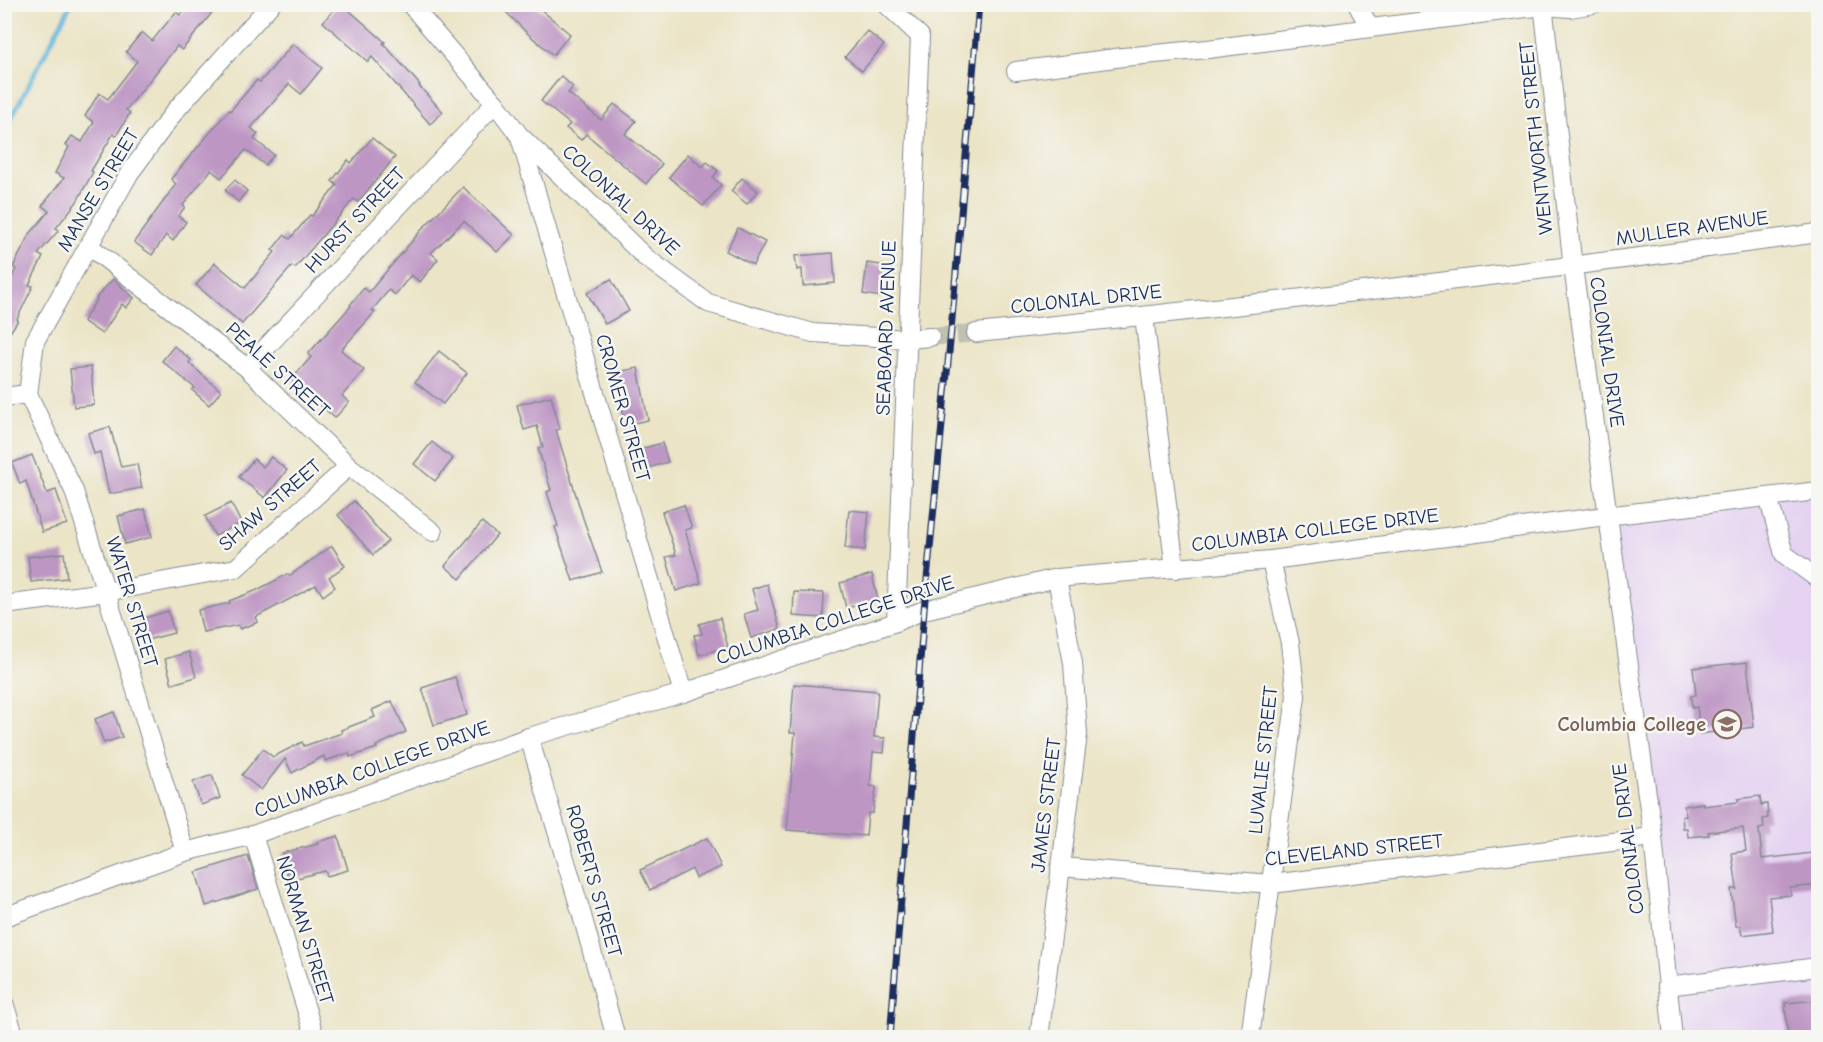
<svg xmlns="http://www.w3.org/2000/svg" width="1823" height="1042" viewBox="0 0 1823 1042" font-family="'Comic Neue',sans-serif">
<rect width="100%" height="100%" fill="#f6f6f2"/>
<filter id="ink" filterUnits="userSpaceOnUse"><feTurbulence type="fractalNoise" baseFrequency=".0167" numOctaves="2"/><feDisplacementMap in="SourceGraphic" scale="12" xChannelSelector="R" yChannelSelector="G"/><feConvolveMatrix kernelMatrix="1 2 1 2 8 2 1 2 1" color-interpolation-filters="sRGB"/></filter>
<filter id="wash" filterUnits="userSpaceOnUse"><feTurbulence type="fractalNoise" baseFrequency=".008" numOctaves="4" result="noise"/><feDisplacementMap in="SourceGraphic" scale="24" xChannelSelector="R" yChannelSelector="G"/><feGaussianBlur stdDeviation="1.35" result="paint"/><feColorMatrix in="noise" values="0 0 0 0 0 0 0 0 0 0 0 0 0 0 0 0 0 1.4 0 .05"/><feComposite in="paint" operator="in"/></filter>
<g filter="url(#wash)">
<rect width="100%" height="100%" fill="#ebe4c6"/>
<!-- built -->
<polygon fill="#e5d3f1" points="1818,491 1818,1037 1673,1037 1606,516"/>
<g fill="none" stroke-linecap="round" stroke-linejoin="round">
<!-- stream -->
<polyline stroke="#5db6da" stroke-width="4.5" points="4,132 71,4"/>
</g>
<g id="blocks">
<!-- building -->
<g fill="#bd96c4">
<polygon points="189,4 219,4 182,50 177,46 126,110 130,113 116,136 113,134 91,171 93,172 76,203 56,228 59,230 38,254 43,257 29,285 33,286 17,319 18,320 4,342 4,293 16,269 13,267 30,234 49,211 42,206 64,178 55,173 69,147 66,145 72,136 82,142 94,122 85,116 99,93 108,99 137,61 126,52 142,32 152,41 176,12 180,15"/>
<polygon points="339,4 342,4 385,42 383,43 420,85 419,86 443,112 430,124 372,57 368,62 323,22"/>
<polygon points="498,4 534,4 570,34 553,55 527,33"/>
<polygon points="867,31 884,45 862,71 845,57"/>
<polygon points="293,44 322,68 301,94 289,84 251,128 258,134 254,139 274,155 265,165 246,150 221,178 211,170 183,205 185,207 178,216 186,222 173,241 166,235 152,255 134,242 176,184 171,179 229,110 230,111 257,80 260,82"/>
<polygon points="561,76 573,87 568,93 601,120 614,104 636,121 625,134 662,164 646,184 586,134 581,140 566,128 570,124 541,101"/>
<polygon points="372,138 395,157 358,202 354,199 295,268 292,266 242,324 196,285 215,263 245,288 275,252 272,250 284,235 290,239 310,215 312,216 337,185 332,181 348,160 351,163"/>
<polygon points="688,154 702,167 707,162 718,171 713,178 721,185 703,206 669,177"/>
<polygon points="742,178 758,191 747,204 731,191"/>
<polygon points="235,180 247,191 238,202 225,190"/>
<polygon points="463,187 514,235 497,252 464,221 431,253 438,259 420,282 411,275 395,295 389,290 372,310 375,312 341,350 364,370 342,396 349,402 335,418 291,380 311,357 308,354 351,306 350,305 364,288 369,292 423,228"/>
<polygon points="738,228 765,242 753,265 726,251"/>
<polygon points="833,253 835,283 803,286 802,269 797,270 795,256"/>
<polygon points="867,263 887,266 882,297 863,294"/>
<polygon points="113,279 134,298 126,308 122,304 102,334 83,321 97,299 96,298"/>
<polygon points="611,279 629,311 605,324 587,293"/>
<polygon points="174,346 191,360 189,363 221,391 209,405 192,390 195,388 162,361"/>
<polygon points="439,351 467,373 443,404 415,382"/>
<polygon points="91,367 94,405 74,407 70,369"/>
<polygon points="638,368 648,420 625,425 616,372"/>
<polygon points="551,396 560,429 556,430 583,518 602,572 573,581 555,527 558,526 547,492 551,490 538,448 543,447 537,426 524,430 517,405"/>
<polygon points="110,427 121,467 137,464 142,488 109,494 100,452 94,454 88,433"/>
<polygon points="432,442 453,459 435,481 414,464"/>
<polygon points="662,443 668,462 641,470 634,451"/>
<polygon points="32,455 47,493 56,490 67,524 42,532 26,481 20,484 12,463"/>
<polygon points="271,457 287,470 265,498 239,477 254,459 263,467"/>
<polygon points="354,501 388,541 373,555 338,515"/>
<polygon points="231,503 241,523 215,536 205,516"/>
<polygon points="684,505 692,528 685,530 701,583 676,591 666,557 676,555 662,512"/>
<polygon points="145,509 152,537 125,544 118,516"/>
<polygon points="849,510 869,512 865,550 845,548"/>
<polygon points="482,522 497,535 460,579 445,566"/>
<polygon points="332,546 345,566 329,577 335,587 323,596 316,585 256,617 258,622 240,629 238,625 203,632 198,610 230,603 229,601 255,591 288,574 289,576"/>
<polygon points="64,553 67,578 31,582 28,557"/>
<polygon points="872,574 878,600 846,608 840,583"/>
<polygon points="767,584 780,629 751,638 744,614 758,610 752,589"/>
<polygon points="794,592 824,593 823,618 793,616"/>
<polygon points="168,611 174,633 147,640 141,619"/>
<polygon points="720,618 728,647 699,655 694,635 702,634 699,624"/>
<polygon points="189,652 196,677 172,684 165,659"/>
<polygon points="1747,662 1754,727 1700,734 1697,707 1692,708 1691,696 1696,695 1693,668"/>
<polygon points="455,677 467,715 434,725 422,688"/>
<polygon points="794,684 878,691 874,737 885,738 884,753 873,752 870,786 876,787 873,813 868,813 866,836 787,830 795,733 790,733"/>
<polygon points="392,701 406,732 376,746 377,748 350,757 349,753 325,761 324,756 292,773 285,759 261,790 242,775 263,749 273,757 302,742 304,746 342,733 341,730 375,717 372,710"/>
<polygon points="114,712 122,737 104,743 95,719"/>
<polygon points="212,775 220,798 201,805 193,782"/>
<polygon points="1760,796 1761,805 1767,804 1768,818 1763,819 1764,828 1759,829 1762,859 1812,853 1813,860 1818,859 1818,885 1790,888 1791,895 1769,897 1773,931 1742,935 1740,926 1736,926 1731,889 1737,889 1732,853 1746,851 1743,828 1708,832 1709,835 1688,837 1687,828 1683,828 1682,816 1686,816 1684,806 1703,803 1703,806 1738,802 1738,799"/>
<polygon points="338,836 348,870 327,876 325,871 289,880 282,853 318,844 317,842"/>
<polygon points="707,838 721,867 696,878 692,869 650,890 640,870"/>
<polygon points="248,856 258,889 206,906 196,872"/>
<polygon points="1818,1000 1818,1038 1788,1038 1785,1003"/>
</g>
</g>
</g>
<g filter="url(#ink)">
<use href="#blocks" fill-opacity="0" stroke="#838a92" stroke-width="1.5"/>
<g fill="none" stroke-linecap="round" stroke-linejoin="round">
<!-- minor-tunnel -->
<polyline stroke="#c1c0b1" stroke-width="18" stroke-dasharray="18 9" stroke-linecap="butt" points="930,337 976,333"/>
<!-- minor casing -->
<g stroke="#838a92" stroke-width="20">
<g id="minor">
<polyline points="410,4 495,103 519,135 645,257 708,303 813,333 908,339 930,337"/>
<polyline points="886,4 920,36 896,622"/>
<polyline points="1357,4 1370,28"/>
<polyline points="1543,4 1573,267 1653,837 1673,1038"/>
<polyline points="1016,71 1123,57 1208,49 1543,6 1570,8 1594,4"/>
<polyline points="520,137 683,693"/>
<polyline points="89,246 247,368 349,466 433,532"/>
<polyline points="1144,316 1175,569"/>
<path d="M976,333C1258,305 1538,272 1818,233"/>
<polyline points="247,368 495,103"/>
<polyline points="28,394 74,491 106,592 185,852"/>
<polyline points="28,394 35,341 129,174 175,111 271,4"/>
<polyline points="4,397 28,394"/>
<polyline points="1768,497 1784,554 1818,579"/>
<polyline points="4,605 106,592 236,568 349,466"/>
<polyline points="529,737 581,912 616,1038"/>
<polyline points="253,835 315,1038"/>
<polyline points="1060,867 1271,884 1653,837"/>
<polyline points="4,917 185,852 253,835 529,737 683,693 896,622 924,610 1057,578 1271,560 1606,516 1818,491"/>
<polyline points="1667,986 1818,967"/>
<polyline points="4,1003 15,1038"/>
<polyline points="1039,1038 1078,734 1073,663 1057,578"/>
<polyline points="1250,1038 1296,696 1290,643 1271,560"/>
</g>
</g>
<!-- minor -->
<use href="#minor" stroke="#fff" stroke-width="18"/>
<!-- rail casing -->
<g stroke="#1b2f5e" stroke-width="7">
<polyline id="rail" points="890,1038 924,610 950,342 979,4"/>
</g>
<!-- rail -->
<use href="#rail" stroke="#f6f6f2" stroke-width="4.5" stroke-dasharray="14" stroke-linecap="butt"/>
</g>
</g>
<!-- icons -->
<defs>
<g id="university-ring" transform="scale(1.5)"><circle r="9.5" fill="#f6f6f2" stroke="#8d6e63" stroke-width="1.5"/><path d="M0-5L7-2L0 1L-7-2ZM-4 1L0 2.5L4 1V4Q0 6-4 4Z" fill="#8d6e63"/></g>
</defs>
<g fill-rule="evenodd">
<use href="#university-ring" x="1727" y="724"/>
</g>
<g text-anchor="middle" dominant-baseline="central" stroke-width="5" stroke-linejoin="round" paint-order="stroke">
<!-- street labels -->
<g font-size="20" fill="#1b2f5e" stroke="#f6f6f2">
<text transform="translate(1536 138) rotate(-96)">WENTWORTH STREET</text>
<text transform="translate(98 190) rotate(-59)">MANSE STREET</text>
<text transform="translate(621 200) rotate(43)">COLONIAL DRIVE</text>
<text transform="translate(355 220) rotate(-47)">HURST STREET</text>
<text transform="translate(1692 228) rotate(-8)">MULLER AVENUE</text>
<text transform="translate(1086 299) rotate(-6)">COLONIAL DRIVE</text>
<text transform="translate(886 328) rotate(-88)">SEABOARD AVENUE</text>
<text transform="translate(1607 352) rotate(82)">COLONIAL DRIVE</text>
<text transform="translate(278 370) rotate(42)">PEALE STREET</text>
<text transform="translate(623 408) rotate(74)">CROMER STREET</text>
<text transform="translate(270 505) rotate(-41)">SHAW STREET</text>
<text transform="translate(1315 530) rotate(-7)">COLUMBIA COLLEGE DRIVE</text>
<text transform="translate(132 602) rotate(73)">WATER STREET</text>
<text transform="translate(835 620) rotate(-18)">COLUMBIA COLLEGE DRIVE</text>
<text transform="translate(1263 760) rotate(-84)">LUVALIE STREET</text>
<text transform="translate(372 769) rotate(-20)">COLUMBIA COLLEGE DRIVE</text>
<text transform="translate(1046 805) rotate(-83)">JAMES STREET</text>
<text transform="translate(1628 839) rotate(-97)">COLONIAL DRIVE</text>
<text transform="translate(1354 850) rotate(-6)">CLEVELAND STREET</text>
<text transform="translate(594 881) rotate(74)">ROBERTS STREET</text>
<text transform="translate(305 930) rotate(73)">NORMAN STREET</text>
</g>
<!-- education labels -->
<g font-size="20" font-weight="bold" fill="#785e54" stroke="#f6f6f2" text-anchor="end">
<text x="1706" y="724">Columbia College</text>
</g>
</g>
<!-- margin -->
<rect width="1823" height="1042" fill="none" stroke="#f6f6f2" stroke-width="24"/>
</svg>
